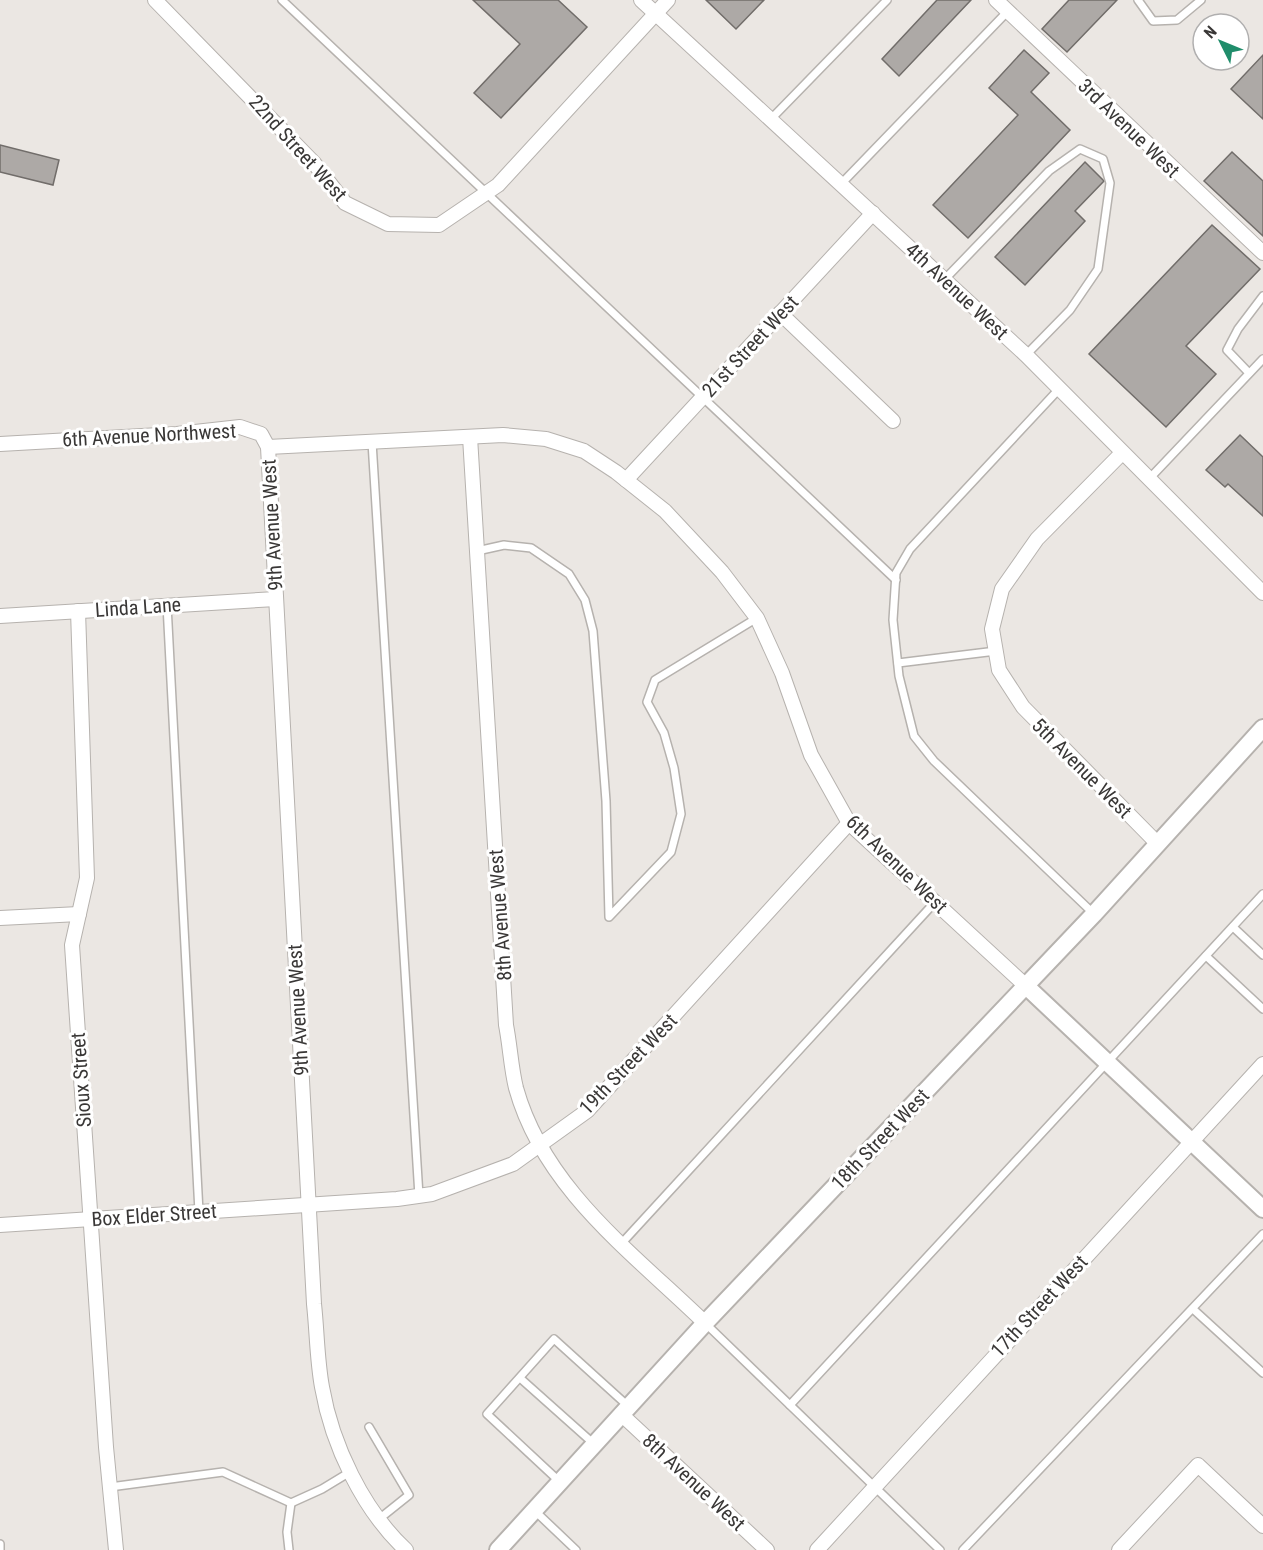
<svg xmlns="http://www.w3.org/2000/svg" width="1263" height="1550" viewBox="0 0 1263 1550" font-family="'Roboto Condensed',sans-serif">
<rect width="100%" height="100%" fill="#ebe7e3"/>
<!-- building -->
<g fill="#ada9a6" stroke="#716d6a" stroke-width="1.5">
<polygon points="473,0 558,0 587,27 501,118 474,93 520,44"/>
<polygon points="706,0 764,0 736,29"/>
<polygon points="937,0 971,0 899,76 882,59"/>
<polygon points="1069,0 1117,0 1067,52 1042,29"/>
<polygon points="1024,50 1049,73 1031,92 1070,130 968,238 933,205 1018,115 989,88"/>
<polygon points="1263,55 1263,119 1231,89"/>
<polygon points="0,145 59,160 53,185 0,172"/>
<polygon points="1232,152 1263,181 1263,236 1204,181"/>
<polygon points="1085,162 1104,181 1075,211 1085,221 1025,285 995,257"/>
<polygon points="1212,225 1260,269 1186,346 1216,374 1166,427 1089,354"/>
<polygon points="1240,435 1263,457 1263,516 1228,484 1225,487 1206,470"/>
</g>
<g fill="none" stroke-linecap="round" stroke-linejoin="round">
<!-- service casing -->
<g stroke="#b6b2ae" stroke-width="10">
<g id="service">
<polyline points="282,0 896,580"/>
<polyline points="1138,0 1153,21 1177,20 1201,0"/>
<polyline points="771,119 887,0"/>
<polyline points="841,184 1008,11"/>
<polyline points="945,279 1049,171 1080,149 1103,159 1110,183 1098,269 1070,310 1026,355"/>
<polyline points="1249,373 1227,350 1238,329 1263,296"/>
<polyline points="1060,388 910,549 896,573 893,620 899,676 914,736 934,761 1094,914"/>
<polyline points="372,442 419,1196"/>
<polyline points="1149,479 1263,359"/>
<polyline points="477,551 504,545 531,548 569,574 585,600 593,631 606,801 609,917 671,852 681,814 674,768 664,733 647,702 655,680 757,618"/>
<polyline points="167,605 199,1212"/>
<polyline points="898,663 996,651"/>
<polyline points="1233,927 1263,955"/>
<polyline points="1206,956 1263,1009"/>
<polyline points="621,1244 936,901"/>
<polyline points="1193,1309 1263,1373"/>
<polyline points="705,1323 940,1550"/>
<polyline points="520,1378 594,1444"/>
<polyline points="790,1405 1263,894"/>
<polyline points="369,1427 409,1495 379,1519"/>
<polyline points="560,1482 487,1414 554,1339 628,1406"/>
<polyline points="110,1487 223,1472 291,1503 322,1489 350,1472"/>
<polyline points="535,1511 576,1550"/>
<polyline points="0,1544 0,1550"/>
<polyline points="289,1550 287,1532 291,1503"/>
<polyline points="963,1550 1263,1234"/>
</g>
</g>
<!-- minor casing -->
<g stroke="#b6b2ae" stroke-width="16">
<g id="minor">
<polyline points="155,0 314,163 345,203 388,224 439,225 498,185 668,0"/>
<polyline points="641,0 1026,355 1263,593"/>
<polyline points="996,0 1263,253"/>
<polyline points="780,313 893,421"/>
<path d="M470,437L506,1025C510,1045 511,1068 516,1088C544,1189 633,1253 705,1323"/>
<path d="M0,444L177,434L240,427L261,434L268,447L314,1304C317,1331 317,1360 322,1387C332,1445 363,1510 406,1550"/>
<polyline points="268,447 503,435 546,439 584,451 616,472 665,511 722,572 757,618 782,673 811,755 849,823 1026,986"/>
<polyline points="1121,454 1037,539 1002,589 992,629 999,670 1023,707 1158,844"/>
<polyline points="626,480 873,213"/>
<polyline points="78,611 87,878 72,945 106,1447 116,1550"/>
<polyline points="0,616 276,599"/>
<polyline points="0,918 79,914"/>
<polyline points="0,1225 397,1199 432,1194 513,1164 587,1111 849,823"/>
<polyline points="621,1414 767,1550"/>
<polyline points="817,1550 1263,1064"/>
<polyline points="1119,1550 1198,1465 1263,1526"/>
</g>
</g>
<!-- tertiary casing -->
<g stroke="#b6b2ae" stroke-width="20">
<g id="tertiary">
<polyline points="1026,986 1263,1209"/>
<polyline points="498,1550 705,1323 1094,914 1263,728"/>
</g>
</g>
<!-- service -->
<use href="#service" stroke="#fff" stroke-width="7"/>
<!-- minor -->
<use href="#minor" stroke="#fff" stroke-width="14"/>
<!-- tertiary -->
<use href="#tertiary" stroke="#fff" stroke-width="16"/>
</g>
<g text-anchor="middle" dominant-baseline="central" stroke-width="6" stroke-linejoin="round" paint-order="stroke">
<!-- street labels -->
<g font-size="20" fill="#393736" stroke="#fff">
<text transform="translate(1129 128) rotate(44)">3rd Avenue West</text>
<text transform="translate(298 148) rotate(48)">22nd Street West</text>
<text transform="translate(957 291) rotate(43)">4th Avenue West</text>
<text transform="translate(750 346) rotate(-47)">21st Street West</text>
<text transform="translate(149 435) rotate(-3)">6th Avenue Northwest</text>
<text transform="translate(272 525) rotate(-93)">9th Avenue West</text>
<text transform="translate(138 607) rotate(-4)">Linda Lane</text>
<text transform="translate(1082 768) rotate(45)">5th Avenue West</text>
<text transform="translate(897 864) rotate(44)">6th Avenue West</text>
<text transform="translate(500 915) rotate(-94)">8th Avenue West</text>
<text transform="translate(298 1010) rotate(-93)">9th Avenue West</text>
<text transform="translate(628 1064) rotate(-46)">19th Street West</text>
<text transform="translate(81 1080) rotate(-94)">Sioux Street</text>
<text transform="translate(880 1139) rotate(-46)">18th Street West</text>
<text transform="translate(154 1215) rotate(-4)">Box Elder Street</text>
<text transform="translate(1039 1306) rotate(-47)">17th Street West</text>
<text transform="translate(694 1482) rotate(43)">8th Avenue West</text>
</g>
</g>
<!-- north arrow -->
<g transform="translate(1221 42) rotate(313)"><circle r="28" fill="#ffffff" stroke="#b0afaf" stroke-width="1.5"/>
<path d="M0-4.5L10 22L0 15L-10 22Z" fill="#208d6b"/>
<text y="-9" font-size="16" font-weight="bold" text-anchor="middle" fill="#393736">N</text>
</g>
</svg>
